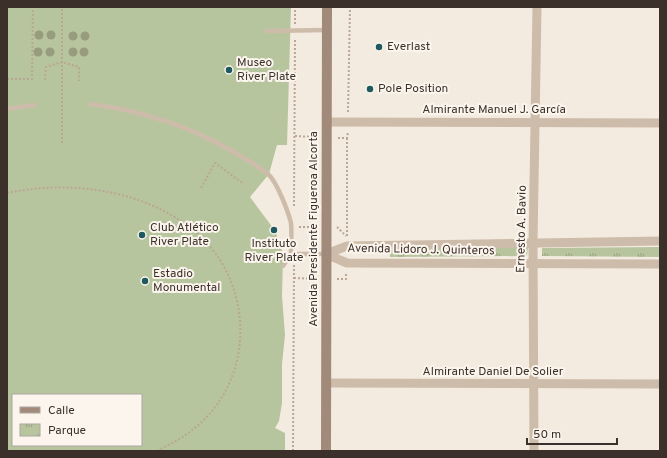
<svg xmlns="http://www.w3.org/2000/svg" width="667" height="458" viewBox="0 0 667 458" font-family="Overpass,sans-serif">
<defs>
<pattern id="park-tufts" width="24" height="20" patternUnits="userSpaceOnUse"><rect width="24" height="20" fill="#b7c59e"/><path d="M3 7l-1-3M5 7V3M7 7l1-3M15 17l-1-3M17 17v-4M19 17l1-3" fill="none" stroke="#96a081"/></pattern>
</defs>
<rect width="100%" height="100%" fill="#f4ebe0"/>
<!-- park -->
<g fill="url(#park-tufts)">
<polygon points="528,247 527,256 390,257 389,249"/>
<polygon points="660,247 660,257 542,256 542,248"/>
</g>
<!-- pitch -->
<path fill="#b7c59e" fill-rule="evenodd" d="M7,7H291L287,145H277L269,174L250,197L273,228L280,241L283,257L282,296L285,335L282,364V403L279,421L275,428L285,433V451H7ZM13,395H141V445H13Z"/>
<g fill="none" stroke-linecap="round" stroke-linejoin="round">
<!-- path -->
<g stroke="#baa694" stroke-width="2" stroke-dasharray="2 2" stroke-linecap="butt">
<polyline points="295,24 295,7"/>
<polyline points="7,79 32,79 33,7"/>
<polyline points="45,80 46,67 62,62 79,67 79,81"/>
<polyline points="348,112 350,7"/>
<polyline points="295,136 316,137"/>
<polyline points="338,138 347,138 348,132"/>
<polyline points="62,143 62,7"/>
<polyline points="201,188 215,163 244,184"/>
<path d="M7,193C69,180 141,189 192,229C247,272 257,357 212,411C197,429 177,442 156,451"/>
<polyline points="294,206 295,38"/>
<polyline points="299,227 317,227"/>
<polyline points="337,227 346,236"/>
<polyline points="347,236 347,138"/>
<polyline points="294,278 317,279"/>
<polyline points="337,279 346,279 346,272"/>
<polyline points="293,451 294,264"/>
</g>
<!-- service -->
<g stroke="#cebcaa" stroke-width="4.5">
<polyline points="267,31 327,30"/>
<path d="M90,104C144,111 191,126 237,154C247,160 259,166 268,174C277,182 288,211 291,223C292,233 291,244 291,254H326"/>
<polyline points="7,109 34,105"/>
<polyline points="283,266 291,254"/>
</g>
<!-- minor -->
<g stroke="#cebcaa" stroke-width="9">
<polyline points="327,122 660,123"/>
<polyline points="326,254 347,263 660,264"/>
<polyline points="326,254 347,246 660,241"/>
<polyline points="326,383 660,384"/>
<polyline points="534,451 533,243 537,7"/>
</g>
<!-- secondary -->
<polyline stroke="#a28a7b" stroke-width="10" points="326,451 327,7"/>
</g>
<!-- trees -->
<g fill="#969c7d">
<circle cx="39" cy="35" r="4.5"/>
<circle cx="51" cy="35" r="4.5"/>
<circle cx="73" cy="36" r="4.5"/>
<circle cx="85" cy="36" r="4.5"/>
<circle cx="38" cy="52" r="4.5"/>
<circle cx="50" cy="52" r="4.5"/>
<circle cx="73" cy="52" r="4.5"/>
<circle cx="84" cy="52" r="4.5"/>
</g>
<!-- markers -->
<g fill="#1d595f" stroke="#fbf5ed" stroke-width="1.5">
<circle cx="379" cy="47" r="4"/>
<circle cx="229" cy="70" r="4"/>
<circle cx="370" cy="89" r="4"/>
<circle cx="274" cy="230" r="4"/>
<circle cx="142" cy="235" r="4"/>
<circle cx="145" cy="281" r="4"/>
</g>
<g text-anchor="middle" dominant-baseline="central" stroke-width="4" stroke-linejoin="round" paint-order="stroke">
<!-- poi labels -->
<g font-size="12" fill="#3b302a" stroke="#fbf5ed" text-anchor="start">
<text x="387" y="47">Everlast</text>
<text x="237" y="63">Museo<tspan x="237" dy="14">River Plate</tspan></text>
<text x="378" y="89">Pole Position</text>
<text x="150" y="228">Club Atlético<tspan x="150" dy="14">River Plate</tspan></text>
<text x="274" y="244" text-anchor="middle">Instituto<tspan x="274" dy="14">River Plate</tspan></text>
<text x="153" y="274">Estadio<tspan x="153" dy="14">Monumental</tspan></text>
</g>
<!-- street labels -->
<g font-size="12" fill="#3b302a" stroke="#fbf5ed">
<text x="494" y="110">Almirante Manuel J. García</text>
<text transform="translate(314 229) rotate(-90)">Avenida Presidente Figueroa Alcorta</text>
<text transform="translate(522 229) rotate(-89)">Ernesto A. Bavio</text>
<text transform="translate(421 250) rotate(1)">Avenida Lidoro J. Quinteros</text>
<text x="493" y="372">Almirante Daniel De Solier</text>
</g>
</g>
<!-- border -->
<rect width="667" height="458" fill="none" stroke="#3b302a" stroke-width="16"/>
<!-- legend -->
<rect x="12" y="394" width="130" height="52" fill="#fbf5ed" stroke="#aea69f"/>
<rect x="20" y="407" width="20" height="6" fill="#a28a7b" stroke="#aea69f"/>
<text x="48" y="414" font-size="12" fill="#3b302a">Calle</text>
<rect x="20" y="424" width="20" height="12" fill="url(#park-tufts)" stroke="#aea69f"/>
<text x="48" y="434" font-size="12" fill="#3b302a">Parque</text>
<!-- scale -->
<path d="M527 438v6h90v-6" fill="none" stroke="#3b302a" stroke-width="2"/>
<text x="533" y="438" font-size="12" fill="#3b302a" stroke="#fbf5ed" stroke-width="3" paint-order="stroke">50 m</text>
</svg>
